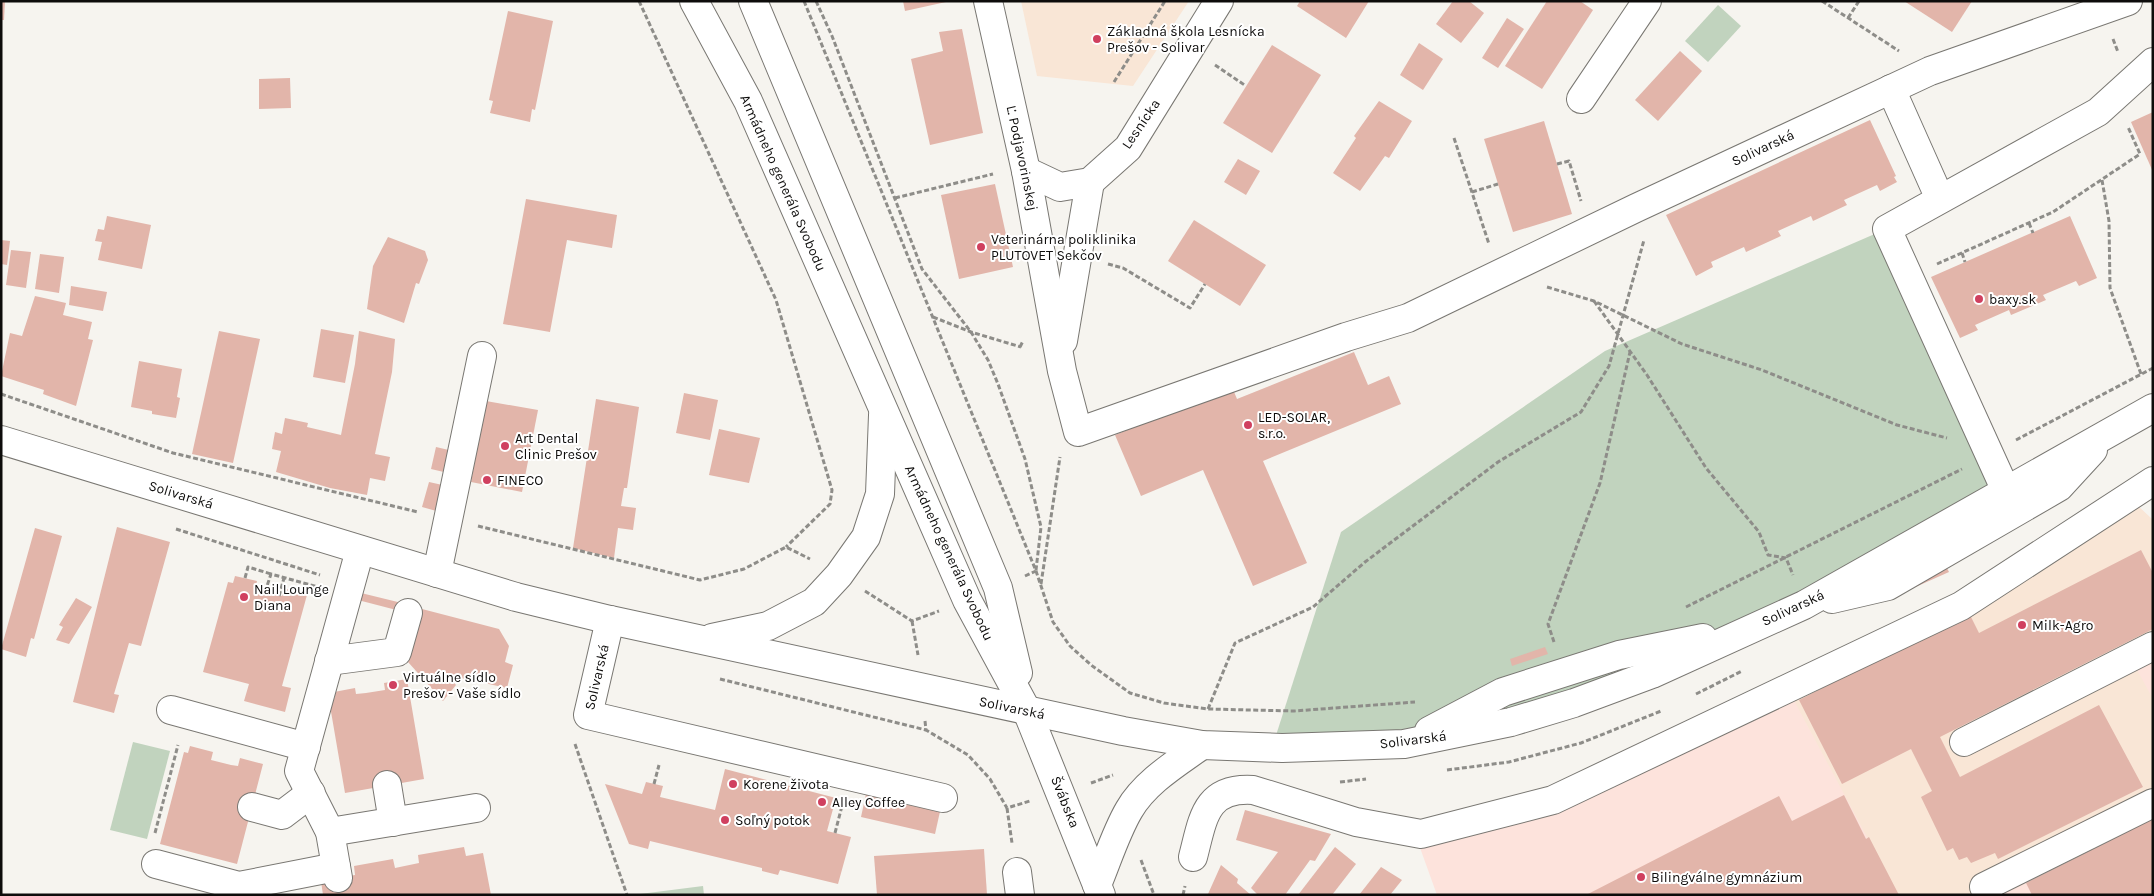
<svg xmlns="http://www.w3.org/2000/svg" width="2154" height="896" viewBox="0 0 2154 896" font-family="Karla,sans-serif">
<rect width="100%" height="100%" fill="#f6f4ef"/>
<!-- industrial -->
<polygon fill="#fde3dc" points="2139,507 2153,520 2153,895 1437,895 1419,845 1549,813 2103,537"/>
<!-- education -->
<g fill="#f9e6d6">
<polygon points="1021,1 1189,1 1133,86 1037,76"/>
<polygon points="2139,507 2153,520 2153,659 2136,668 2153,699 2153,803 1968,895 1898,895 1790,693"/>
</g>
<!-- green -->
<g fill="#c1d3be">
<polygon points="1718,5 1741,26 1708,62 1685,41"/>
<polygon points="1877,233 1997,488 1725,633 1519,710 1271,751 1341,532 1605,351"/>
<polygon points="133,742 170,751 147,839 110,830"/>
<polygon points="703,886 704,895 640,895 640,894"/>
</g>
<!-- building -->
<g fill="#e2b5aa">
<polygon points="1,1 5,1 4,20 1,20"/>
<polygon points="903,1 946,1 946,2 905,11"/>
<polygon points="1300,1 1369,1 1346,38 1297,6"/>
<polygon points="1453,1 1469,1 1484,13 1461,43 1436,24"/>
<polygon points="1547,1 1580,1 1593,10 1542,89 1505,66"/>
<polygon points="1904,1 1972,1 1952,32"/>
<polygon points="508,11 553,21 535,110 532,109 530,122 490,113 493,101 489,100"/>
<polygon points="1507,18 1524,29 1498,68 1482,58"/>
<polygon points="962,29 983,133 930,145 911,59 943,51 939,32"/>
<polygon points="1419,43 1443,59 1423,90 1400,75"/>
<polygon points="1272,45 1321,75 1272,153 1223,123"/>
<polygon points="1680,51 1702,71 1658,121 1635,100"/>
<polygon points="290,78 291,108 259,109 259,79"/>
<polygon points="1379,101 1412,121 1389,158 1385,156 1360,191 1333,173 1356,138 1354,136"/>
<polygon points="2153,112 2153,172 2131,122"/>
<polygon points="1870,120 1896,176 1894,177 1897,182 1880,191 1877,185 1844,200 1847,205 1813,221 1811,216 1778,231 1781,236 1746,252 1744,247 1711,262 1713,267 1696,276 1666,215"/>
<polygon points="1544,121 1572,214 1513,232 1484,139"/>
<polygon points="1238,159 1260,171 1246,195 1224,182"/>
<polygon points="995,184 1013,267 959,279 941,195"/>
<polygon points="526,199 617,215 612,248 567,240 550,332 503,324"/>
<polygon points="107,216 151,225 142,269 98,260 102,242 95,241 98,229 104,230"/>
<polygon points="2070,216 2097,278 2079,286 2076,281 2043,295 2046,300 2011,315 2009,310 1975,325 1978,330 1960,338 1931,277"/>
<polygon points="1194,220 1266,265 1240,306 1168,261"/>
<polygon points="388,237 425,251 428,260 419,284 416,283 404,323 367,309 373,266"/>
<polygon points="1,240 10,241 7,265 1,264"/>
<polygon points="11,250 31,252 26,288 6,285"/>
<polygon points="40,254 64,257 59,293 35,289"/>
<polygon points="71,286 107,292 103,311 69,305"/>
<polygon points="35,296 66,303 63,315 92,322 88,339 93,340 76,406 43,394 44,390 1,376 10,333 22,336"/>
<polygon points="321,329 354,335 345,383 313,377"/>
<polygon points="219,331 260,339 233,463 192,454"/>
<polygon points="359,331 395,339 392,372 375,454 390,457 385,481 370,478 367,495 330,488 276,472 281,451 272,449 275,432 282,434 285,418 308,423 307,427 341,435 355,364"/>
<polygon points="1354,352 1368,385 1389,376 1401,404 1263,461 1307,563 1253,586 1203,470 1141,496 1115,435 1232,387 1237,399"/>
<polygon points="139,361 182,369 177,397 180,398 176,418 152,414 152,411 131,407"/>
<polygon points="684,393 718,400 710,440 676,433"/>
<polygon points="596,399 639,407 627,488 624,488 621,506 636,508 633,530 618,528 614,558 573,548"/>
<polygon points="486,401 538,410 522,492 471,482"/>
<polygon points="719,429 760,438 749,483 709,475"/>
<polygon points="436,447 453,451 448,473 431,469"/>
<polygon points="429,482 447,486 440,512 422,507"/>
<polygon points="117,527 170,542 141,646 129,643 114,694 119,695 114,713 73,702"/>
<polygon points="35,528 62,536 34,639 31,638 26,657 1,649"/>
<polygon points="2141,550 2153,573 2153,629 1940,737 1960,777 2099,705 2143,787 1998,859 1995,853 1971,863 1967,857 1959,860 1953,848 1947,851 1921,797 1932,791 1911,749 1842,784 1799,700 1969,613 1979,633"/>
<polygon points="1945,564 1949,572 1911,589 1908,581"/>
<polygon points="235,576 257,581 255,589 265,592 282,596 284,588 307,595 282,686 291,688 285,712 244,701 249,684 203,672 228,582 233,583"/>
<polygon points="357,592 410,605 408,613 354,599"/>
<polygon points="76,598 92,607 69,644 56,640 63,627 59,625"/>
<polygon points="422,609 499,629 509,646 505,662 513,665 507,688 447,675 456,685 443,701 408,662"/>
<polygon points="1545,647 1548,654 1512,666 1510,659"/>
<polygon points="407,679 424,779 345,793 329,700 335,698 334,692 355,688 356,694 366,693 385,690 384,683"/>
<polygon points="190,746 213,752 211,760 231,765 238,766 240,758 263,764 237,864 160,844 184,752 188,753"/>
<polygon points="725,769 836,798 827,831 851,837 838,884 780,870 778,875 762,871 762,868 650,841 648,849 629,844 605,784 642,794 646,782 663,786 660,797 715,810"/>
<polygon points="869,780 943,798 935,834 861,817"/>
<polygon points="1844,795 1866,839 1869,837 1899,895 1586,895 1779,796 1792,821"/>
<polygon points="1245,810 1331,834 1315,861 1310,860 1285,895 1258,895 1251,888 1278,852 1236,840"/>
<polygon points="2153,819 2153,895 2032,895 2026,883"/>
<polygon points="464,847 466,856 483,853 491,895 323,895 321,881 355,875 354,866 393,859 395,868 419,863 418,855"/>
<polygon points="1335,847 1356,864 1332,895 1298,895"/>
<polygon points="984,849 987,895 877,895 874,856"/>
<polygon points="1221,865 1238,879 1237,883 1251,895 1208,894"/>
<polygon points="1381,867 1402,880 1390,895 1359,895"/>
</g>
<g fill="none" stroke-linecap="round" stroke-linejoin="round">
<!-- minor casing -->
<g stroke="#797772" stroke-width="30">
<g id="minor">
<polyline points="694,1 748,101 967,600 1027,711 1101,895"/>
<polyline points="753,1 998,588 1018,673"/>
<polyline points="988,1 1026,171 1062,371 1078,432 1346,337 1408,318 1636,208 1930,71 2128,1"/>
<polyline points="1891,89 1940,199"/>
<polyline points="1581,99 1647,1"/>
<polyline points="1026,171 1060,187 1090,182 1128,148 1219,1"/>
<polyline points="1063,341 1090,182"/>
<polyline points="1,440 516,597 610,620 1123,731 1202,745 1282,748 1404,744 1511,722 1574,703 1652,674 1804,605 2153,408"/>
<polyline points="2006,491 1887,229 2098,112 2153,62"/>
<polyline points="437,573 482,356"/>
<polyline points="1832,599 1888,586 2059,487 2093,450"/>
<polyline points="610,620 588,715 943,798"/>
<polyline points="712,638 768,626 814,602 839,575 866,537 880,494 883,415"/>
<polyline points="329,661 397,652 408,613"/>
<polyline points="171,710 306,747"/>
<polyline points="1429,731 1503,692 1619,655 1703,638"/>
<polyline points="1964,742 2153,646"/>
<polyline points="387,785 393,822"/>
<polyline points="252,807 282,815 311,793"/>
<polyline points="330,832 476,808"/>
<path d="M1193,857C1203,819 1205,787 1253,790L1356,822L1421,834L1553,800L1961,606L2153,481"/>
<polyline points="156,864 239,886 336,867"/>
<polyline points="1017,872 1020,895"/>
<polyline points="338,878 330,832 299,771 360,550"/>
<path d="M1097,885C1107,861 1116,832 1129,810C1145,782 1177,763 1202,745"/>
<polyline points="1988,895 1984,887 2153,803"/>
</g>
</g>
<!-- path -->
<g stroke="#8e8d89" stroke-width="3" stroke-dasharray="5 2.5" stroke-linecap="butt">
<polyline points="639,1 776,300 832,490 830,504 786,547"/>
<polyline points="804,1 1036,571 1053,622 1070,646 1091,665 1130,693 1164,703 1208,709 1294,711 1415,702"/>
<polyline points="816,1 832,36 922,269 971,332 988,360 998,384 1025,459 1041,527 1036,570"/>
<polyline points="1822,1 1899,51"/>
<polyline points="1848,18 1859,1"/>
<polyline points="2113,39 2118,52"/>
<polyline points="1215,65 1246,86"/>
<polyline points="1114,82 1165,1"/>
<polyline points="1454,138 1489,244"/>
<polyline points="1557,164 1569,161 1581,201"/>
<polyline points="2102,180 2109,221 2110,288 2141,374"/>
<polyline points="1472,192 1498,184"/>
<polyline points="895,198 993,174"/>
<polyline points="2029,223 2033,233"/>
<polyline points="1962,253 1965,262"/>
<polyline points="1108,264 1123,268 1190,308 1205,284"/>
<polyline points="1937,264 2053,212 2140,154 2128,127"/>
<polyline points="1547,287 1594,301 1682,344 1762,370 1897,425 1947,438"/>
<polyline points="1594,301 1647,375 1706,468 1759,532 1768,555 1786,558 1793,575"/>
<polyline points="933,317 971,332 1021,347"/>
<polyline points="1020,347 1023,341"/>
<polyline points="1,394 173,453 418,512"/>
<polyline points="2016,440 2153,368"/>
<polyline points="478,526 700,580 744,569 786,547 810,559"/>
<polyline points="176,529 320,575"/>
<polyline points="1025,576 1036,571"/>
<polyline points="245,578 248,567 271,574"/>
<polyline points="1041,584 1060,457"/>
<polyline points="865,591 912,621 939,611"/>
<polyline points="265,592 271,574 318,587"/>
<polyline points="279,596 284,578"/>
<polyline points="1686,607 1962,469"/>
<polyline points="912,621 918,655"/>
<polyline points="1554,642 1548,624 1600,483 1630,352"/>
<polyline points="720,679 926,730"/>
<polyline points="1696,694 1742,671"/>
<polyline points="1208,709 1235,643 1313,607 1365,562 1498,462 1581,412 1609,366 1644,240"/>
<polyline points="925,721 926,730 968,755 990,779 1007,808 1030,801"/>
<polyline points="575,744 627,895"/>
<polyline points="1447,770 1509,762 1581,743 1661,711"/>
<polyline points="1340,782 1366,779"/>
<polyline points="1091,783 1113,775"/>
<polyline points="654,784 659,765"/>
<polyline points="1007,808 1012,843"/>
<polyline points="155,833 178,745"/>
<polyline points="835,833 842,806"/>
<polyline points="1141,860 1154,895"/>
<polyline points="1183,895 1185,886"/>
</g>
<!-- minor -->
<use href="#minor" stroke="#fff" stroke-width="28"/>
</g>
<!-- markers -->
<g fill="#d0405f" stroke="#fff" stroke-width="2">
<circle cx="1097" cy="39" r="5"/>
<circle cx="981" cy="247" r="5"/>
<circle cx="1979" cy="299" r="5"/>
<circle cx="1248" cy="425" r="5"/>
<circle cx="505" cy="446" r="5"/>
<circle cx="487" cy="480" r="5"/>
<circle cx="244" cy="597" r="5"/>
<circle cx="2022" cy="625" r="5"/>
<circle cx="393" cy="685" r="5"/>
<circle cx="733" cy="784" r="5"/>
<circle cx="822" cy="802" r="5"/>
<circle cx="725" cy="820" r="5"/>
<circle cx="1641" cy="877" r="5"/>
</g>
<g text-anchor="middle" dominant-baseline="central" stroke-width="4" stroke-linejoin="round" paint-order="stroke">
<!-- poi labels -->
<g font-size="14" fill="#0d0c0b" stroke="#fff" text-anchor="start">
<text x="1107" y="31">Základná škola Lesnícka<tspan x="1107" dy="16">Prešov - Solivar</tspan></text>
<text x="991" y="239">Veterinárna poliklinika<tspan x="991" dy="16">PLUTOVET Sekčov</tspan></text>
<text x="1989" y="299">baxy.sk</text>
<text x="1258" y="417">LED-SOLAR,<tspan x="1258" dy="16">s.r.o.</tspan></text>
<text x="515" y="438">Art Dental<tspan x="515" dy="16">Clinic Prešov</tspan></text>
<text x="497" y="480">FINECO</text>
<text x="254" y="589">Nail Lounge<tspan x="254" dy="16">Diana</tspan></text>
<text x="2032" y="625">Milk-Agro</text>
<text x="403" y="677">Virtuálne sídlo<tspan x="403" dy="16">Prešov - Vaše sídlo</tspan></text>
<text x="743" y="784">Korene života</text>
<text x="832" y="802">Alley Coffee</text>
<text x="735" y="820">Soľný potok</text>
<text x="1651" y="877">Bilingválne gymnázium</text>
</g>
<!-- street labels -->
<g font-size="14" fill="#0d0c0b" stroke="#fff">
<text transform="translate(1141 124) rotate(-56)">Lesnícka</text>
<text transform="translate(1763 148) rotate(-25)">Solivarská</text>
<text transform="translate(1022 158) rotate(78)">Ľ. Podjavorinskej</text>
<text transform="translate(783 183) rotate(66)">Armádneho generála Svobodu</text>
<text transform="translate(181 495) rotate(17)">Solivarská</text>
<text transform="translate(949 553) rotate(65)">Armádneho generála Svobodu</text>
<text transform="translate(1793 608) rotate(-25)">Solivarská</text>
<text transform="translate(597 677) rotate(-77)">Solivarská</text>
<text transform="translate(1012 708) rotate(12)">Solivarská</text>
<text transform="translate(1413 740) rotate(-7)">Solivarská</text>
<text transform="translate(1065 802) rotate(68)">Švábska</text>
</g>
</g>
<!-- border -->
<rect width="2154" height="896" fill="none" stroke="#0d0c0b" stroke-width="5"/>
</svg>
